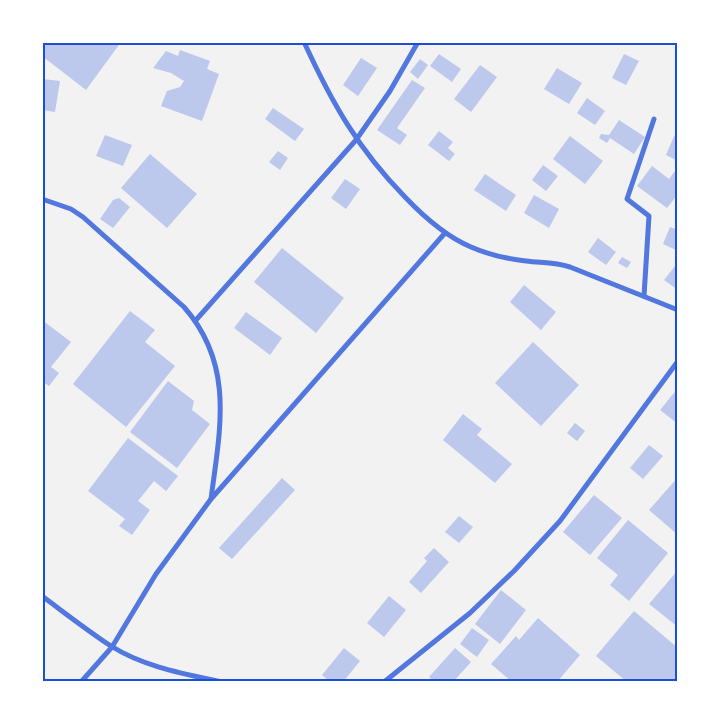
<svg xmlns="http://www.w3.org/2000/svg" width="720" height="724" viewBox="0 0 720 724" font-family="'Public Sans',sans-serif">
<rect width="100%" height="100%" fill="#f2f2f2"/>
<!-- building -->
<g fill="#bdc9ec">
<polygon points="42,42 121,42 86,90 42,56"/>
<polygon points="180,50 210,61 207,69 219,74 202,121 161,106 167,91 180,87 184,81 171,73 153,68 166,51 178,56"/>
<polygon points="439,54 461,69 452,82 430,66"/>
<polygon points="624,54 639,61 626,85 612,78"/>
<polygon points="361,58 377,68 358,96 343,85"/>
<polygon points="420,59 428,65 418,79 410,72"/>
<polygon points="480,65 497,77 471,112 454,99"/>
<polygon points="557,68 582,83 569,104 544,89"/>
<polygon points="43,79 60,81 55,112 42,110"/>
<polygon points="412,80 425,88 397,128 407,135 400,145 377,130"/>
<polygon points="587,98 605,111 595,125 577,113"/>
<polygon points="273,108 304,129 295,141 265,119"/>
<polygon points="619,120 645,137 634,154 610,138 607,143 599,138 601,134 609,135"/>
<polygon points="439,131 453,142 448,148 455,154 449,161 428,145"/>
<polygon points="105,135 132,145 123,166 96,156"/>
<polygon points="570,136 603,161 585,184 553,159"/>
<polygon points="674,136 678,138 678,161 666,155"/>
<polygon points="278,151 288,158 280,170 269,162"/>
<polygon points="150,154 197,194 167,228 121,188"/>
<polygon points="543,165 558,176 546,191 532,180"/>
<polygon points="652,166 669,179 674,172 678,174 678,194 667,208 637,186"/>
<polygon points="485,174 516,195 506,211 474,190"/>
<polygon points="345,179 360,189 346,209 331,198"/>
<polygon points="534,195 559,209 549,228 524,213"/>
<polygon points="119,198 130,207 113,228 100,219 113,200"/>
<polygon points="670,227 678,230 676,250 663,244"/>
<polygon points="598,238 616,252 606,265 588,252"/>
<polygon points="282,248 344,298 316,333 254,282"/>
<polygon points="622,257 631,262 627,268 618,263"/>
<polygon points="675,266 678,267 678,290 664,280"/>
<polygon points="524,285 556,312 541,330 510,302"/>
<polygon points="130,311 155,330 145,342 175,366 126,427 73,384"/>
<polygon points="246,312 282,338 270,355 234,328"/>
<polygon points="42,320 71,342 51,367 59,373 49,386 42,381"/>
<polygon points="533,342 579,385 541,426 495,383"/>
<polygon points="168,381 194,401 192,410 210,424 177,468 130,432"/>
<polygon points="678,388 678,424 660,410"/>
<polygon points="463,414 482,429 477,435 512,464 495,483 443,440"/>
<polygon points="575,423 585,431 577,441 567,433"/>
<polygon points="128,438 178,476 166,491 154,481 138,501 150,510 132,535 119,526 125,519 88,491"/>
<polygon points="649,445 663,456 643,479 630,468"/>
<polygon points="678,477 678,535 649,510"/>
<polygon points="282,478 295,490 232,559 219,548"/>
<polygon points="594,495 622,518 590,555 563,532"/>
<polygon points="459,516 473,527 459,543 445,532"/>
<polygon points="628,520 668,553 629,601 610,585 618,575 597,558"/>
<polygon points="434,548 449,562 421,593 409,582 427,561 424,558"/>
<polygon points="678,570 678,627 649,604"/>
<polygon points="501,590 526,610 500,644 475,624"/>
<polygon points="389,596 406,610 384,637 367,623"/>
<polygon points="634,611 678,648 678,682 627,682 596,656"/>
<polygon points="538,618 580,655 557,682 512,682 491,664 516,636 519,640"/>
<polygon points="472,628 489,640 477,657 460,644"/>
<polygon points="344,648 360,661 343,682 330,682 322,675"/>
<polygon points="455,648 471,662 453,682 434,682 429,677"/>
</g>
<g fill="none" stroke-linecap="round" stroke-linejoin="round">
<!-- minor -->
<g stroke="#5277de" stroke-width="5">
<path d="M304,42C332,103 358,149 405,197C424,217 445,236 471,247C487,254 508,259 526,261C542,263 554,262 570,267L678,310"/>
<path d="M42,199L71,209L83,217L184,307C235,365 220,429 211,499"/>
<polyline points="644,296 649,216 627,199 654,119"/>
<polyline points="196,320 356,140 390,91 418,42"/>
<path d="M42,596C65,613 88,631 111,646C144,667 185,674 222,682"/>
<polyline points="81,682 112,647 156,574 211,499 445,233"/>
<polyline points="384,682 470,613 514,571 560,521 678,361"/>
</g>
</g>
<!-- border -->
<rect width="720" height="724" fill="none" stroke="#ffffff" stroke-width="88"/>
<rect x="44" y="44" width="632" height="636" fill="none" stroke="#1d4ed8" stroke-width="2"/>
</svg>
